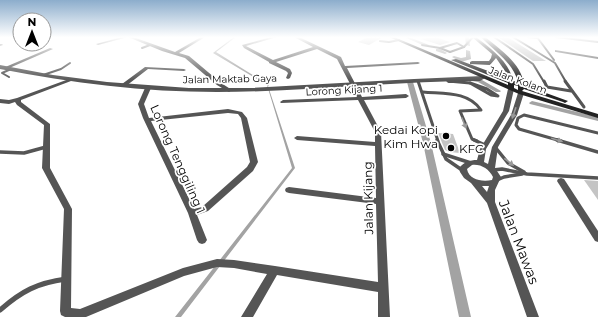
<svg xmlns="http://www.w3.org/2000/svg" width="598" height="317" viewBox="0 0 598 317" font-family="Montserrat,sans-serif">
<rect width="100%" height="100%" fill="#fff"/>
<!-- water -->
<polygon fill="#a3a3a3" points="234,37 236,37 216,52 269,85 268,86 295,168 181,317 175,317 292,168 267,85 213,53"/>
<g fill="none" stroke-linecap="round" stroke-linejoin="round">
<!-- canal -->
<g fill="#a3a3a3" fill-rule="evenodd">
<polygon points="404,37 409,37 429,45 425,46"/>
<polygon points="465,37 469,37 470,46 466,45"/>
<polygon points="436,49 440,49 447,53 445,54 436,51"/>
<polygon points="466,50 470,51 471,59 461,62 452,57 454,56 461,58 466,57"/>
<polygon points="470,77 482,80 501,91 500,92 496,92 478,82 468,80 467,79"/>
<polygon points="410,80 413,82 431,143 471,317 459,317 423,143 407,82"/>
<polygon points="532,101 598,117 598,121 530,104 529,103"/>
</g>
</g>
<!-- building -->
<g fill="#c4c4c4">
<polygon points="368,37 383,37 369,45 358,42"/>
<polygon points="435,37 450,42 440,45 421,39"/>
<polygon points="498,37 507,37 546,61 533,61"/>
<polygon points="438,133 453,134 460,153 450,152 445,150"/>
<polygon points="584,180 598,181 598,200"/>
</g>
<g fill="none" stroke-linecap="round" stroke-linejoin="round">
<!-- service-far3 -->
<g stroke="#555" stroke-width="2">
<polyline points="494,37 533,64 544,82"/>
<polyline points="513,37 555,63 566,82"/>
<polyline points="528,37 537,38"/>
<polyline points="537,37 554,60"/>
<polyline points="380,41 389,42 399,40"/>
<polyline points="422,45 440,48 457,43 464,47"/>
<polyline points="142,48 150,45"/>
<polyline points="440,48 450,52 464,47 473,37"/>
<polyline points="43,75 61,69 70,63"/>
<polyline points="9,77 2,73 11,69"/>
<polyline points="418,80 419,82"/>
<polyline points="447,80 449,82 457,82"/>
</g>
<!-- service-far2 -->
<g stroke="#555" stroke-width="3">
<polyline points="418,81 438,141"/>
<polyline points="448,81 470,83"/>
<polyline points="544,81 547,87 571,91"/>
<polyline points="565,81 584,107"/>
<polygon points="470,83 487,89 498,96 491,95"/>
<path d="M423,92C444,94 468,91 481,110L460,111L472,139L477,141"/>
<polyline points="561,141 519,129 516,125 518,118 524,115 598,133"/>
</g>
<!-- service-far1 -->
<g stroke="#555" stroke-width="3.5">
<polyline points="437,140 446,159 462,170"/>
<polyline points="474,140 485,145"/>
<polyline points="557,140 598,152"/>
<polyline points="495,147 508,163 524,172"/>
<polyline points="0,152 24,153 46,147"/>
<polyline points="443,154 471,163"/>
<polyline points="493,170 502,169 527,174 598,178"/>
<polyline points="497,180 504,177 522,174"/>
</g>
<!-- service -->
<path stroke="#555" stroke-width="5" d="M0,310C22,291 37,283 66,279"/>
<!-- minor -->
<g fill="#555" fill-rule="evenodd">
<polygon points="122,37 128,37 98,45 96,44"/>
<polygon points="128,37 133,37 175,52 201,37 205,37 179,53 189,56 221,83 232,90 229,92 227,91 217,85 185,58 162,51"/>
<polygon points="271,37 277,37 246,46 273,60 313,47 294,37 299,37 341,57 345,66 418,62 420,63 418,64 347,68 362,97 406,94 409,96 406,98 364,100 381,132 390,317 378,317 378,292 277,275 253,317 241,317 267,274 234,268 217,267 184,276 86,317 65,317 61,315 60,311 64,209 42,168 44,125 17,105 15,102 9,104 0,103 0,99 9,100 17,98 69,79 71,79 71,81 21,100 21,102 50,124 50,168 72,209 71,308 80,309 183,268 217,259 234,260 275,266 378,282 376,204 289,193 286,192 285,190 286,188 289,187 376,198 375,146 297,140 294,138 297,136 375,142 375,132 358,100 281,103 280,102 283,100 357,97 337,59 317,49 276,62 290,69 292,73 290,78 288,79 286,78 288,73 286,71 269,63 269,62 244,48 242,45"/>
<polygon points="554,37 564,37 598,41 598,43 556,38"/>
<polygon points="0,44 2,44 3,45 0,46"/>
<polygon points="50,48 53,49 7,69 3,68"/>
<polygon points="555,50 598,57 598,59 556,52 555,52"/>
<polygon points="145,67 184,69 186,70 184,71 148,69 126,86 122,86 122,84"/>
<path d="M148,86L151,88L144,104L149,118L228,109L242,112L247,118L258,162L253,171L208,211L197,215L207,240L205,243L202,244L199,243L197,240L188,213L143,118L138,104L145,88ZM228,113L238,114L241,118L250,162L247,167L202,207L194,209L151,121Z"/>
<path d="M511,87L514,89L509,111L486,149L484,162L488,164L492,147L511,115L518,93L521,91L523,92L524,93L517,115L498,147L495,168L501,177L495,190V202L539,317H527L487,203L471,183L464,178L460,172L459,168C464,162 470,160 477,160L480,149L503,111L508,89ZM472,165C481,164 489,169 493,177L492,180C482,182 469,180 467,169ZM482,186H489L487,192Z"/>
<polygon points="561,178 564,179 598,231 598,242 595,241 557,181 558,179"/>
</g>
<!-- tertiary -->
<path fill="#555" fill-rule="evenodd" d="M0,65L53,75L107,82L189,88H250L414,79L482,76L485,78L480,81C392,81 305,92 217,92C144,92 72,83 0,69Z"/>
<!-- secondary -->
<path fill="#222" fill-rule="evenodd" d="M389,37H394L508,85V83L451,60L456,59L507,78L505,71L496,58L490,65L470,64V62L472,61H489L491,58L492,54L472,37H476C491,49 509,61 513,81L518,82C513,62 495,52 481,37H485C500,49 522,64 524,85L568,101L565,103L563,102L524,89L522,91L598,114V118L519,94ZM514,85L518,86V90L514,88Z"/>
</g>
<!-- one-way arrows -->
<defs><path id="oneway-solid" d="M-6-.8H1V-3.2L6.5 0L1 3.2V.8H-6Z"/></defs>
<g fill="#999">
<use href="#oneway-solid" transform="translate(514 113) rotate(109)"/>
<use href="#oneway-solid" transform="translate(464 123) rotate(68)"/>
<use href="#oneway-solid" transform="translate(557 140) rotate(16)"/>
<use href="#oneway-solid" transform="translate(509 162) rotate(38)"/>
</g>
<!-- sky -->
<linearGradient id="sky" x2="0" y2="1"><stop stop-color="#8cadcc"/><stop offset="0.46" stop-color="#fff"/><stop offset="1" stop-color="#fff" stop-opacity="0"/></linearGradient>
<rect width="598" height="81" fill="url(#sky)"/>
<!-- markers -->
<g fill="#000" stroke="#fff" stroke-width="1.5">
<circle cx="446" cy="136" r="4"/>
<circle cx="451" cy="148" r="4"/>
</g>
<g text-anchor="middle" dominant-baseline="central" stroke-width="3.5" stroke-linejoin="round" paint-order="stroke">
<!-- far-street labels -->
<g font-size="10" fill="#000" stroke="#fff">
<text transform="translate(230 79) rotate(-1)">Jalan Maktab Gaya</text>
<text transform="translate(518 80) rotate(20)">Jalan Kolam</text>
<text transform="translate(344 90) rotate(-3)">Lorong Kijang 1</text>
</g>
<!-- poi labels -->
<g font-size="12" fill="#000" stroke="#fff" text-anchor="end">
<text x="438" y="129">Kedai Kopi<tspan x="438" dy="14">Kim Hwa</tspan></text>
<text x="459" y="148" text-anchor="start">KFC</text>
</g>
<!-- street labels -->
<g font-size="12" fill="#000" stroke="#fff">
<text transform="translate(178 159) rotate(66)">Lorong Tenggiling 1</text>
<text transform="translate(368 198) rotate(-91)">Jalan Kijang</text>
</g>
<!-- near-street labels -->
<g font-size="14" fill="#000" stroke="#fff">
<text transform="translate(519 242) rotate(69)">Jalan Mawas</text>
</g>
</g>
<!-- north arrow -->
<g transform="translate(32 32)"><circle r="19" fill="#ffffff" stroke="#999999"/>
<path d="M0-3L7 15L0 10L-7 15Z" fill="#000000"/>
<text y="-6" font-size="11" font-weight="bold" text-anchor="middle" fill="#000000">N</text>
</g>
</svg>
